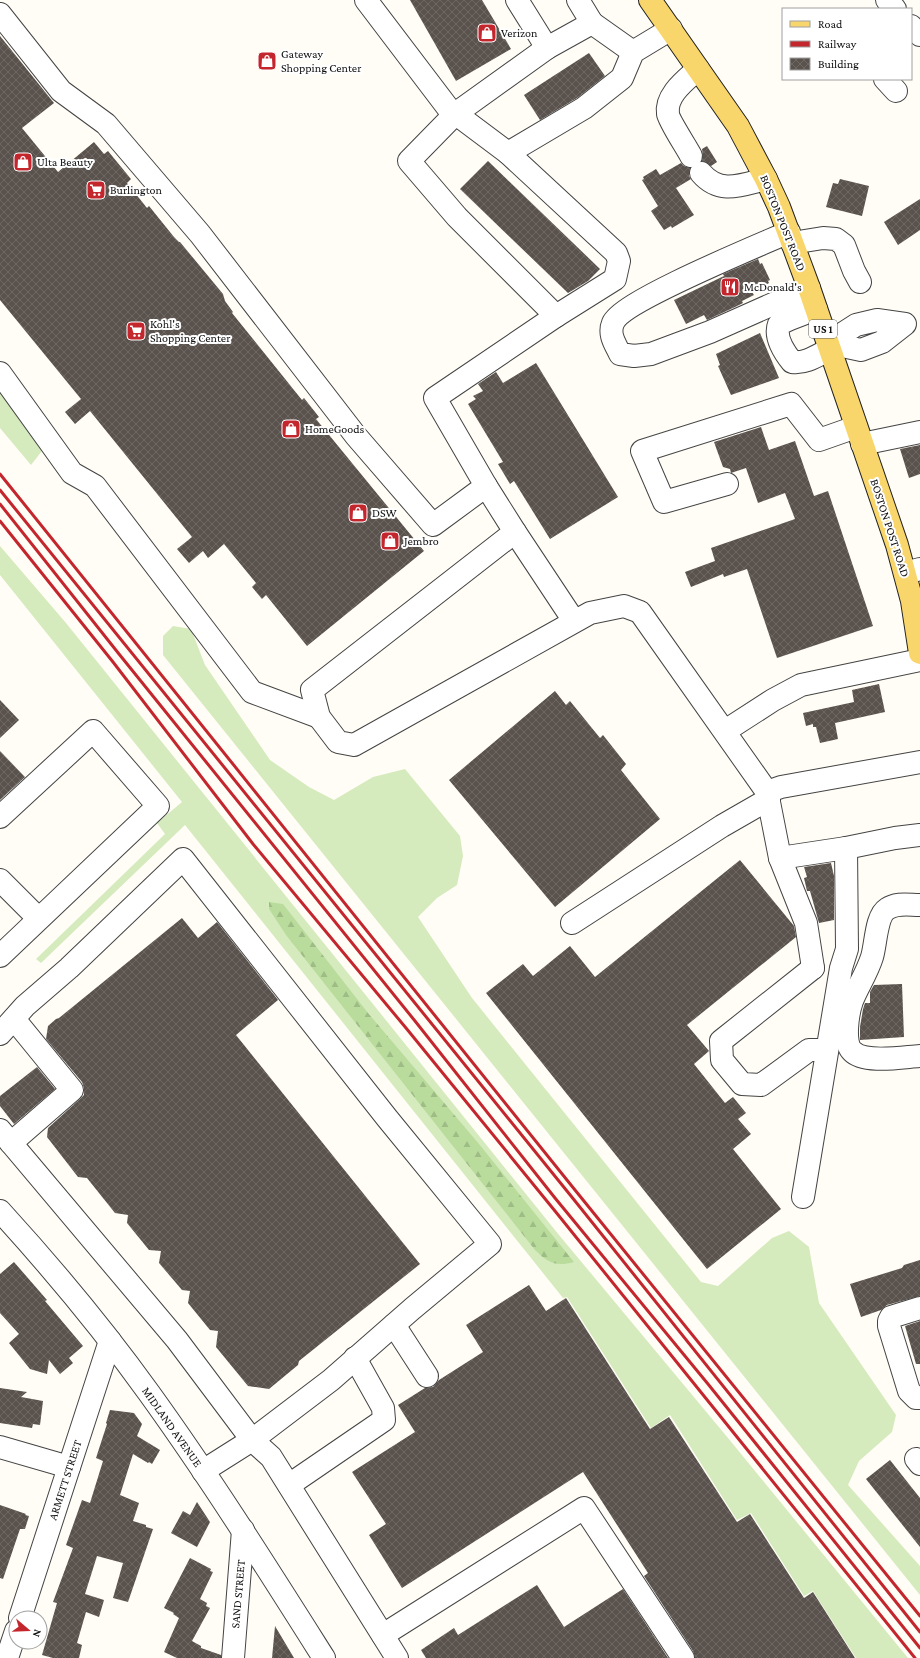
<svg xmlns="http://www.w3.org/2000/svg" width="920" height="1658" viewBox="0 0 920 1658" font-family="'Crimson Pro',serif">
<defs>
<pattern id="forest-firs" width="22" height="20" patternUnits="userSpaceOnUse"><rect width="22" height="20" fill="#b9dc9c"/><path d="M5 1l3.5 6h-7zM16 11l3.5 6h-7z" fill="#9ebc85"/></pattern>
<pattern id="building-cross-hatch" width="8" height="8" patternUnits="userSpaceOnUse"><rect width="8" height="8" fill="#5a524d"/><path d="M0 0l8 8M0 8l8-8" fill="none" stroke="#6d6662"/></pattern>
</defs>
<rect width="100%" height="100%" fill="#fffdf5"/>
<!-- grass -->
<g fill="#d5ebbd">
<polygon points="0,392 45,447 31,465 0,428"/>
<polygon points="0,546 66,623 559,1235 728,1438 908,1658 856,1658 813,1591 804,1596 751,1513 737,1520 670,1415 651,1428 567,1297 563,1298 185,825 41,963 36,959 165,834 157,823 182,802 0,575"/>
<polygon points="173,626 191,629 205,665 270,760 309,787 334,800 373,777 405,769 460,836 463,856 457,885 437,898 418,917 472,998 701,1282 718,1286 772,1238 789,1231 809,1247 819,1303 896,1415 892,1432 859,1461 848,1485 920,1566 920,1595 163,655 163,636"/>
</g>
<!-- forest -->
<path fill="url(#forest-firs)" d="M269,902L283,904L368,1013L479,1144L574,1262C556,1267 548,1263 535,1250L286,935L269,909Z"/>
<!-- building -->
<g fill="url(#building-cross-hatch)">
<polygon points="410,0 482,0 511,49 456,81"/>
<polygon points="0,36 54,103 22,128 58,172 94,142 104,154 108,151 131,179 127,183 147,208 149,206 174,237 179,242 180,242 223,294 225,301 233,312 232,313 302,400 304,398 319,417 316,419 424,551 307,646 266,595 262,599 252,587 256,583 224,544 208,558 203,551 189,563 177,549 192,537 90,411 75,424 65,412 81,399 0,300"/>
<polygon points="589,53 605,76 577,98 540,120 524,95"/>
<polygon points="707,146 717,162 711,166 702,161 703,156 702,149"/>
<polygon points="488,161 600,269 588,281 568,293 460,189"/>
<polygon points="681,163 684,166 690,168 689,176 691,179 676,188 694,215 672,228 671,226 664,230 651,211 658,206 642,180 644,179 643,177 656,169 660,175"/>
<polygon points="840,179 869,186 862,216 826,207 833,183 838,184"/>
<polygon points="920,199 920,230 898,245 884,222"/>
<polygon points="758,259 760,264 762,263 770,280 768,281 769,283 752,292 754,295 742,301 743,303 735,307 707,320 704,315 686,324 674,300 724,276 723,274"/>
<polygon points="760,333 779,378 731,395 718,366 720,365 716,354"/>
<polygon points="536,363 618,497 550,539 514,481 510,484 498,464 503,462 468,404 476,399 473,396 483,391 478,384 496,372 503,383"/>
<polygon points="761,427 769,450 795,441 814,496 828,491 873,626 777,658 747,569 724,577 723,574 691,587 685,572 715,561 711,548 795,519 785,493 758,503 746,468 731,473 730,469 723,467 714,442"/>
<polygon points="920,445 920,474 909,478 900,449"/>
<polygon points="879,684 885,712 835,723 838,739 820,743 816,727 813,727 813,724 806,726 803,713 854,702 852,690"/>
<polygon points="555,691 566,705 570,701 600,738 603,735 626,764 621,770 660,819 555,907 449,780"/>
<polygon points="0,700 19,720 0,738"/>
<polygon points="0,751 25,777 0,800"/>
<polygon points="740,860 794,926 796,937 687,1025 709,1051 694,1064 725,1103 733,1097 746,1113 738,1119 751,1134 733,1149 781,1209 707,1269 486,993 523,964 533,976 570,946 595,977"/>
<polygon points="831,863 834,876 834,920 819,923 810,891 807,891 804,878 807,877 804,867"/>
<polygon points="182,918 198,938 217,922 278,1000 236,1035 420,1264 299,1361 298,1365 269,1389 248,1386 216,1347 218,1331 210,1330 188,1303 190,1291 182,1290 159,1263 161,1251 149,1250 127,1223 128,1215 115,1213 87,1178 78,1177 47,1137 48,1128 80,1099 84,1095 84,1088 82,1082 46,1039 48,1026 56,1019 59,1018"/>
<polygon points="902,984 904,1037 860,1040 860,1027 863,1009 865,1003 870,1003 870,992 874,985"/>
<polygon points="37,1067 55,1089 14,1124 0,1106 0,1096"/>
<polygon points="920,1260 920,1296 887,1305 881,1310 861,1317 850,1284 902,1268 904,1265"/>
<polygon points="14,1262 47,1300 45,1301 83,1346 69,1358 73,1363 60,1374 49,1360 47,1374 30,1369 9,1343 19,1334 0,1313 0,1274"/>
<polygon points="529,1285 546,1311 566,1298 650,1429 669,1417 737,1522 750,1514 804,1598 813,1592 855,1658 695,1658 693,1651 644,1576 648,1573 583,1472 402,1588 369,1535 386,1524 352,1472 415,1432 398,1405 425,1388 433,1387 439,1380 483,1352 466,1325"/>
<polygon points="920,1321 920,1364 916,1364 905,1326"/>
<polygon points="0,1388 27,1392 21,1397 43,1401 40,1425 33,1424 32,1428 0,1423"/>
<polygon points="110,1410 134,1413 142,1424 137,1436 160,1450 152,1464 149,1462 148,1463 133,1454 120,1495 139,1503 133,1521 146,1525 146,1527 153,1529 128,1602 113,1598 123,1563 97,1556 85,1594 104,1600 99,1617 86,1612 77,1643 82,1645 79,1658 53,1658 42,1655 57,1603 53,1602 73,1548 66,1545 82,1500 90,1503 103,1461 96,1458 107,1424 106,1423"/>
<polygon points="890,1460 920,1498 920,1547 866,1479"/>
<polygon points="197,1502 210,1522 197,1547 171,1533 183,1511 190,1515"/>
<polygon points="0,1505 26,1514 25,1515 29,1516 25,1529 20,1529 3,1579 0,1578"/>
<polygon points="190,1558 211,1569 210,1571 213,1572 200,1599 207,1603 206,1606 210,1608 192,1641 201,1646 201,1648 221,1655 221,1658 177,1658 164,1652 179,1618 173,1614 174,1613 164,1608"/>
<polygon points="537,1585 564,1627 623,1589 668,1658 426,1658 421,1650 454,1628 458,1635"/>
<polygon points="275,1626 294,1658 272,1658"/>
</g>
<g fill="none" stroke-linecap="round" stroke-linejoin="round">
<!-- minor casing -->
<g stroke="#444" stroke-width="24">
<g id="minor">
<polyline points="366,0 448,108 508,153 616,253 619,261 615,279 556,316"/>
<polyline points="517,0 547,48"/>
<polyline points="578,0 592,23"/>
<polyline points="887,0 895,9"/>
<polyline points="0,14 61,91 106,124 200,234 356,436 433,525 486,486 435,398 556,316 457,217 409,161 455,114 547,48 592,23 633,52"/>
<polyline points="911,26 920,35"/>
<polyline points="885,79 896,91"/>
<polyline points="508,153 584,108 622,78 633,52 671,29"/>
<path d="M691,156C687,148 669,121 668,114C665,95 686,80 698,69"/>
<path d="M701,173C720,195 741,185 766,179"/>
<path d="M789,232C760,245 622,301 613,323C608,335 616,345 620,354L634,356L651,354L710,332L809,288"/>
<polyline points="792,243 823,238 836,239 844,245 854,271 860,282"/>
<path d="M816,309L790,319L779,324C774,337 784,352 792,362C806,364 818,355 830,349"/>
<polygon points="877,320 905,324 882,342 861,350 828,343 856,325"/>
<polyline points="0,373 72,473 95,486 252,692 319,717"/>
<polyline points="862,444 920,432"/>
<polyline points="727,484 664,502 642,451 791,404 819,440 856,427"/>
<polyline points="486,486 515,532 312,690 319,717 338,742 354,745 590,613 624,606 640,612 767,792 781,787 920,762"/>
<polyline points="515,532 574,621"/>
<polyline points="905,573 920,569"/>
<polyline points="725,731 773,700 801,685 920,660"/>
<polyline points="767,792 780,858 806,923 813,968"/>
<polyline points="0,817 93,731 158,806 0,956"/>
<polyline points="780,858 846,848 895,838 920,835"/>
<polyline points="0,880 38,918"/>
<path d="M920,905C909,905 897,902 887,909C876,916 876,944 872,957C867,973 858,986 852,1001C848,1012 843,1043 852,1051C864,1064 903,1057 920,1056"/>
<polyline points="572,923 722,826 769,799"/>
<polyline points="813,968 721,1041 722,1060 742,1084 761,1085 809,1050 827,1050"/>
<polyline points="0,1034 25,1006 69,968 183,859 387,1118 490,1244 412,1309 331,1380 252,1440 177,1340 0,1130"/>
<polyline points="11,1143 72,1090 14,1019"/>
<polyline points="803,1197 841,968 847,949 846,848"/>
<path d="M0,1211C53,1269 103,1329 149,1393C211,1479 267,1568 324,1658"/>
<polyline points="920,1308 891,1317 889,1321 889,1326 909,1391 916,1398 920,1398"/>
<polyline points="394,1325 427,1376"/>
<polyline points="0,1447 69,1467"/>
<polyline points="916,1459 920,1464"/>
<polyline points="203,1471 252,1440 271,1457 397,1658"/>
<polyline points="289,1485 384,1420 383,1408 355,1358"/>
<polyline points="20,1618 110,1341"/>
<polyline points="383,1635 584,1508 683,1658"/>
<polyline points="7,1658 16,1631"/>
<polyline points="233,1658 243,1530"/>
</g>
</g>
<!-- major casing -->
<g stroke="#222" stroke-width="24">
<polyline id="major" points="650,0 738,126 766,179 779,207 809,288 897,545 912,601 920,653"/>
</g>
<!-- minor -->
<use href="#minor" stroke="#fff" stroke-width="22"/>
<!-- major -->
<use href="#major" stroke="#f9d66b" stroke-width="22"/>
<!-- rail -->
<g stroke="#c4262e" stroke-width="3">
<polyline points="0,474 575,1190 920,1616"/>
<polyline points="0,490 571,1196 920,1632"/>
<polyline points="0,504 119,654 415,1021 555,1198 708,1384 920,1648"/>
<polyline points="0,521 113,662 253,844 406,1028 555,1211 915,1658"/>
</g>
</g>
<!-- icons -->
<defs>
<g id="shop-square" transform="scale(1)"><rect x="-9" y="-9" width="18" height="18" rx="4" fill="#c4262e" stroke="#fff"/><path d="M-5-2.5h2.3a2.7 3.5 0 0 1 5.4 0H5L5.5 6h-11ZM-1.5-2.5h3a1.5 2.3 0 0 0-3 0Z" fill="#fff"/></g>
<g id="supermarket-square" transform="scale(1)"><rect x="-9" y="-9" width="18" height="18" rx="4" fill="#c4262e" stroke="#fff"/><path d="M-6-5.5h2.5l.6 2H6L4.5 2H-2.5L-4.4-4H-6ZM-1.5 3.2a1.3 1.3 0 1 0 .1 0ZM3 3.2a1.3 1.3 0 1 0 .1 0Z" fill="#fff"/></g>
<g id="restaurant-square" transform="scale(1)"><rect x="-9" y="-9" width="18" height="18" rx="4" fill="#c4262e" stroke="#fff"/><path d="M-5-6h1v4h1v-4h1v4h1v-4h1v5L-1.5 .5V6h-2V.5L-5-1ZM5-6V6H3V1.5H1.5Q1.5-4 5-6Z" fill="#fff"/></g>
</defs>
<g fill-rule="evenodd">
<use href="#shop-square" x="487" y="33"/>
<use href="#shop-square" x="267" y="61"/>
<use href="#shop-square" x="23" y="162"/>
<use href="#supermarket-square" x="96" y="190"/>
<use href="#restaurant-square" x="730" y="287"/>
<use href="#supermarket-square" x="136" y="331"/>
<use href="#shop-square" x="291" y="429"/>
<use href="#shop-square" x="358" y="513"/>
<use href="#shop-square" x="390" y="541"/>
</g>
<g text-anchor="middle" dominant-baseline="central" stroke-width="4" stroke-linejoin="round" paint-order="stroke">
<!-- shield labels -->
<rect fill="#fff" stroke="#585858" stroke-width="1" x="809" y="320" width="28" height="18" rx="3"/>
<g font-size="11" font-weight="bold" fill="#111">
<text x="823" y="329">US 1</text>
</g>
<!-- poi labels -->
<g font-size="12" fill="#111" stroke="#fff" text-anchor="start">
<text x="501" y="33">Verizon</text>
<text x="281" y="54">Gateway<tspan x="281" dy="14">Shopping Center</tspan></text>
<text x="37" y="162">Ulta Beauty</text>
<text x="110" y="190">Burlington</text>
<text x="744" y="287">McDonald's</text>
<text x="150" y="324">Kohl's<tspan x="150" dy="14">Shopping Center</tspan></text>
<text x="305" y="429">HomeGoods</text>
<text x="372" y="513">DSW</text>
<text x="404" y="541">Jembro</text>
</g>
<!-- street labels -->
<g font-size="12" fill="#111" stroke="#fff">
<text transform="translate(783 223) rotate(68)">BOSTON POST ROAD</text>
<text transform="translate(890 528) rotate(72)">BOSTON POST ROAD</text>
<text transform="translate(172 1427) rotate(55)">MIDLAND AVENUE</text>
<text transform="translate(65 1480) rotate(-72)">ARMETT STREET</text>
<text transform="translate(238 1594) rotate(-85)">SAND STREET</text>
</g>
</g>
<!-- legend -->
<rect x="782" y="8" width="130" height="72" fill="#ffffff" stroke="#a0a0a0"/>
<rect x="790" y="21" width="20" height="6" fill="#f9d66b" stroke="#a0a0a0"/>
<text x="818" y="28" font-size="12" fill="#111111">Road</text>
<rect x="790" y="41" width="20" height="6" fill="#c4262e" stroke="#a0a0a0"/>
<text x="818" y="48" font-size="12" fill="#111111">Railway</text>
<rect x="790" y="58" width="20" height="12" fill="url(#building-cross-hatch)" stroke="#a0a0a0"/>
<text x="818" y="68" font-size="12" fill="#111111">Building</text>
<!-- north arrow -->
<g transform="translate(28 1630) rotate(109)"><circle r="19" fill="#ffffff" stroke="#a0a0a0"/>
<path d="M0-3L7 15L0 10L-7 15Z" fill="#c4262e"/>
<text y="-6" font-size="11" font-weight="bold" text-anchor="middle" fill="#111111">N</text>
</g>
</svg>
